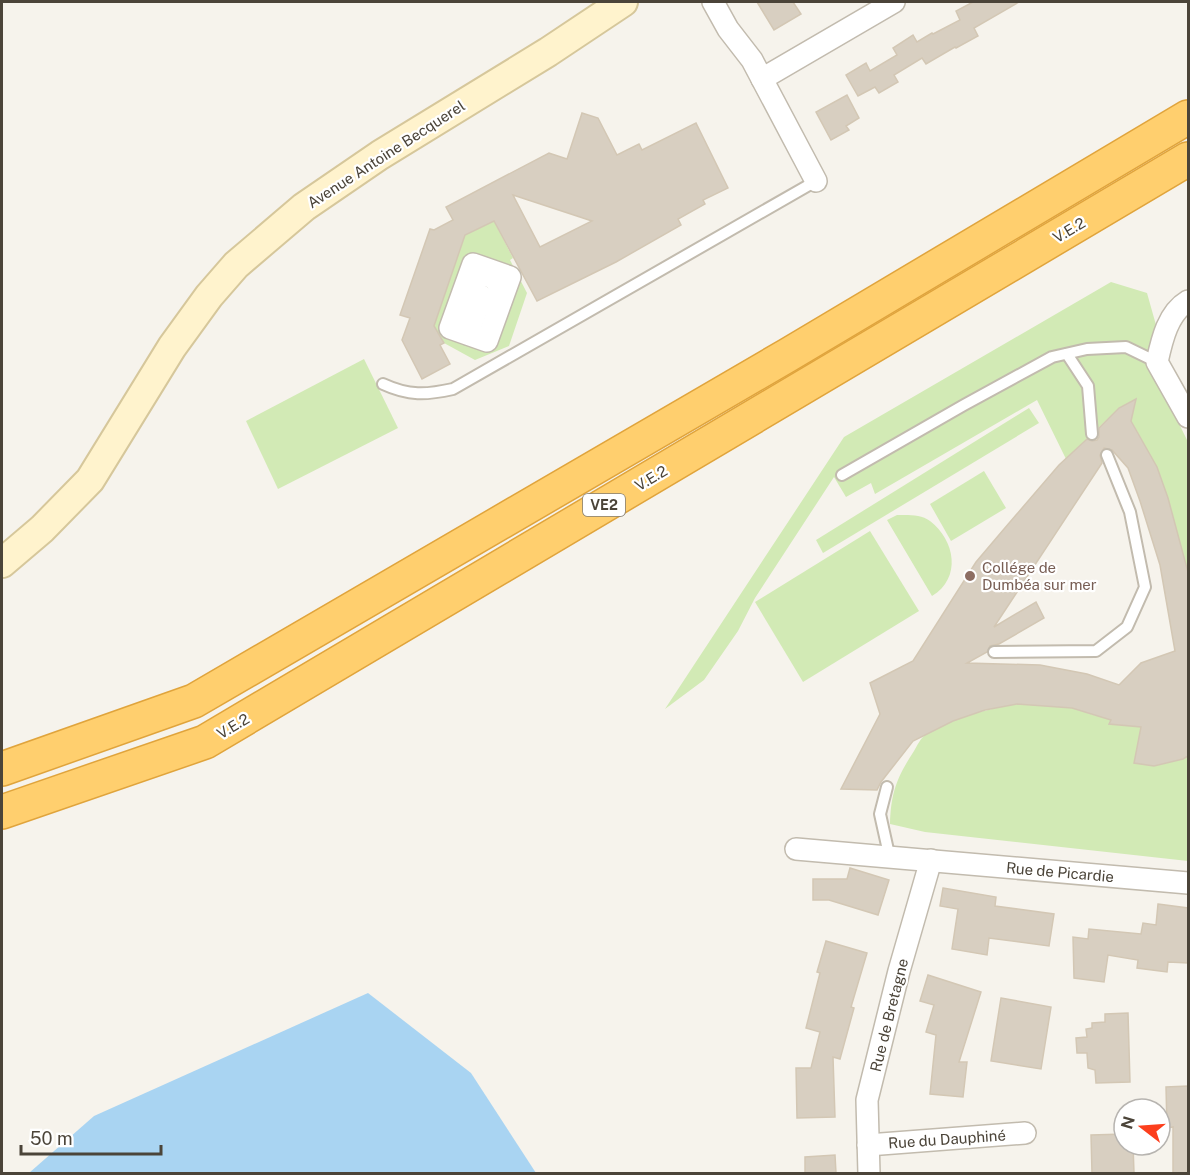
<svg xmlns="http://www.w3.org/2000/svg" width="1190" height="1175" viewBox="0 0 1190 1175" font-family="'Public Sans',sans-serif">
<rect width="100%" height="100%" fill="#f6f3ec"/>
<!-- green -->
<g fill="#d2eab5">
<polygon points="494,221 513,258 510,260 527,293 509,346 475,360 444,343 434,326 465,235"/>
<path d="M1111,282L1147,293L1156,325L1146,357L1188,442V572C1173,518 1161,469 1131,421L1136,399L1119,408L1066,459L1037,400L875,494L871,483L846,497L834,477L755,598L738,631L704,680L665,709L844,437Z"/>
<polygon points="364,359 398,428 278,489 246,421"/>
<polygon points="1029,408 1039,423 823,553 816,540"/>
<polygon points="984,471 1006,508 951,541 930,504"/>
<path d="M897,515C908,515 921,514 930,521C955,540 962,578 932,596L887,520Z"/>
<polygon points="870,531 919,611 803,682 755,602"/>
<path d="M1017,704L1072,708L1097,716L1113,714L1110,724L1141,727L1154,766L1183,759L1188,756V861L925,832L890,824C891,792 897,777 914,751C917,746 920,739 925,735C946,718 990,709 1017,704Z"/>
</g>
<!-- water -->
<polygon fill="#a9d4f2" points="368,993 471,1073 536,1173 29,1173 94,1116"/>
<!-- building -->
<g fill="#d8cfc1" stroke="#d3c7b4" stroke-width="1.5" fill-rule="evenodd">
<polygon points="757,2 793,2 801,14 774,30"/>
<polygon points="973,2 1019,2 974,28 978,36 956,48 955,47 926,64 922,58 894,75 898,82 879,93 875,87 858,96 846,75 866,63 870,71 897,55 893,48 913,35 917,42 932,33 933,34 960,20 956,11"/>
<polygon points="847,95 859,118 846,126 849,130 831,140 816,112"/>
<path d="M582,113L598,118L617,155L639,144L642,150L696,123L728,188L703,200L705,204L678,219L681,225L616,262L537,301L494,221L465,235L434,326L444,343L440,345L450,364L422,379L402,340L410,318L400,315L430,229L434,230L453,220L446,207L549,153L567,159ZM513,195L592,221L540,247Z"/>
<path d="M1136,399L1131,421L1157,467L1168,498L1188,572V756L1183,759L1154,766L1134,763L1141,727L1109,724L1111,720L1072,708L1017,704L985,710L953,721L913,741L881,782L877,790L841,789L880,714L870,683L913,661L976,562L1004,529L1059,465L1087,439L1092,441L1097,440L1099,437V428L1119,408ZM1104,448L1112,450L1128,468L1140,501L1160,565L1175,651L1141,663L1119,685L1087,674L1040,665L967,663L987,652L990,646L999,644L1044,618L1036,602L994,627L1102,463L1100,455Z"/>
<polygon points="850,868 889,880 878,915 829,900 813,900 813,879 847,879"/>
<polygon points="943,888 996,897 995,906 1054,914 1049,946 989,938 987,955 952,949 958,909 940,906"/>
<polygon points="1158,904 1188,908 1188,963 1168,962 1167,972 1137,968 1138,960 1108,955 1104,982 1074,978 1073,937 1088,939 1089,929 1141,934 1143,923 1156,925"/>
<polygon points="826,941 867,953 851,1007 854,1008 840,1059 833,1057 835,1117 797,1118 796,1068 811,1068 820,1032 806,1028 820,973 817,972"/>
<polygon points="928,975 981,992 959,1062 967,1062 963,1097 930,1094 936,1035 926,1032 934,1005 920,1001"/>
<polygon points="1001,998 1051,1007 1041,1069 991,1061"/>
<polygon points="1128,1013 1130,1082 1096,1083 1095,1070 1088,1068 1087,1053 1077,1053 1076,1038 1087,1037 1086,1029 1092,1028 1092,1023 1105,1022 1105,1014"/>
<polygon points="1188,1086 1188,1173 1173,1173 1173,1127 1167,1128 1166,1087"/>
<polygon points="1124,1134 1124,1145 1133,1145 1134,1173 1092,1173 1091,1135"/>
<polygon points="835,1155 836,1173 805,1173 805,1157"/>
</g>
<g fill="none" stroke-linecap="round" stroke-linejoin="round">
<!-- lane casing -->
<g stroke="#c2bbae" stroke-width="14">
<g id="lane">
<polyline points="1067,354 1088,386 1092,434"/>
<path d="M383,384C409,396 426,395 453,389L816,181"/>
<polyline points="842,475 964,405 1052,357 1087,349 1126,347 1157,362"/>
<polyline points="994,652 1096,651 1127,627 1145,587 1130,512 1107,455"/>
<polyline points="887,787 880,814 890,859"/>
</g>
</g>
<!-- street casing -->
<g stroke="#c2bbae" stroke-width="24">
<g id="street">
<polyline points="713,2 728,29 752,60 816,181"/>
<polyline points="762,79 894,2"/>
<polygon points="473,264 510,277 487,341 450,328"/>
<circle cx="485" cy="290" r="7"/>
<path d="M1188,301C1168,313 1162,339 1157,362L1188,417"/>
<polyline points="468,334 482,296"/>
<polyline points="796,849 1188,883"/>
<polyline points="868,1145 1025,1133"/>
<polyline points="869,1174 867,1100 899,971 931,860"/>
</g>
</g>
<!-- secondary casing -->
<g stroke="#d6c79b" stroke-width="32">
<polyline id="secondary" points="2,563 42,529 90,480 172,347 209,296 236,265 304,207 380,155 548,52 623,2"/>
</g>
<!-- highway casing -->
<g stroke="#e0a43c" stroke-width="36">
<g id="highway">
<polyline points="2,769 194,701 788,355 1188,117"/>
<polyline points="2,812 205,742 1188,159"/>
</g>
</g>
<!-- lane -->
<use href="#lane" stroke="#fff" stroke-width="10"/>
<!-- street -->
<use href="#street" stroke="#fff" stroke-width="21"/>
<!-- secondary -->
<use href="#secondary" stroke="#fff3cd" stroke-width="28"/>
<!-- highway -->
<use href="#highway" stroke="#ffcf6e" stroke-width="33"/>
</g>
<!-- markers -->
<circle fill="#8d6e63" stroke="#fff" stroke-width="2" cx="970" cy="576" r="6"/>
<g text-anchor="middle" dominant-baseline="central" stroke-width="4.5" stroke-linejoin="round" paint-order="stroke">
<!-- shield labels -->
<rect fill="#fff" stroke="#817c74" stroke-width="1.5" x="583" y="494" width="42" height="22" rx="4.5"/>
<g font-size="14" font-weight="bold" fill="#4b4439">
<text x="604" y="505">VE2</text>
</g>
<!-- street labels -->
<g font-size="15" fill="#4b4439" stroke="#fff">
<text transform="translate(386 154) rotate(-33)">Avenue Antoine Becquerel</text>
<text transform="translate(1069 230) rotate(-31)">V.E.2</text>
<text transform="translate(651 478) rotate(-31)">V.E.2</text>
<text transform="translate(233 726) rotate(-31)">V.E.2</text>
<text transform="translate(1060 872) rotate(5)">Rue de Picardie</text>
<text transform="translate(889 1015) rotate(-76)">Rue de Bretagne</text>
<text transform="translate(947 1139) rotate(-4)">Rue du Dauphiné</text>
</g>
<!-- education labels -->
<g font-size="15" fill="#785e54" stroke="#fff" text-anchor="start">
<text x="982" y="567">Collége de<tspan x="982" dy="17">Dumbéa sur mer</tspan></text>
</g>
</g>
<!-- border -->
<rect width="1190" height="1175" fill="none" stroke="#4b4439" stroke-width="6"/>
<!-- north arrow -->
<g transform="translate(1142 1127) rotate(287)"><circle r="28" fill="#ffffff" stroke="#b7b4b0" stroke-width="1.5"/>
<path d="M0-4.5L10 22L0 15L-10 22Z" fill="#fc3f1d"/>
<text y="-9" font-size="16" font-weight="bold" text-anchor="middle" fill="#4b4439">N</text>
</g>
<!-- scale -->
<path d="M21 1145v9h140v-9" fill="none" stroke="#4b4439" stroke-width="3"/>
<text x="30" y="1145" font-size="18" fill="#4b4439" stroke="#ffffff" stroke-width="4.5" paint-order="stroke">50 m</text>
</svg>
